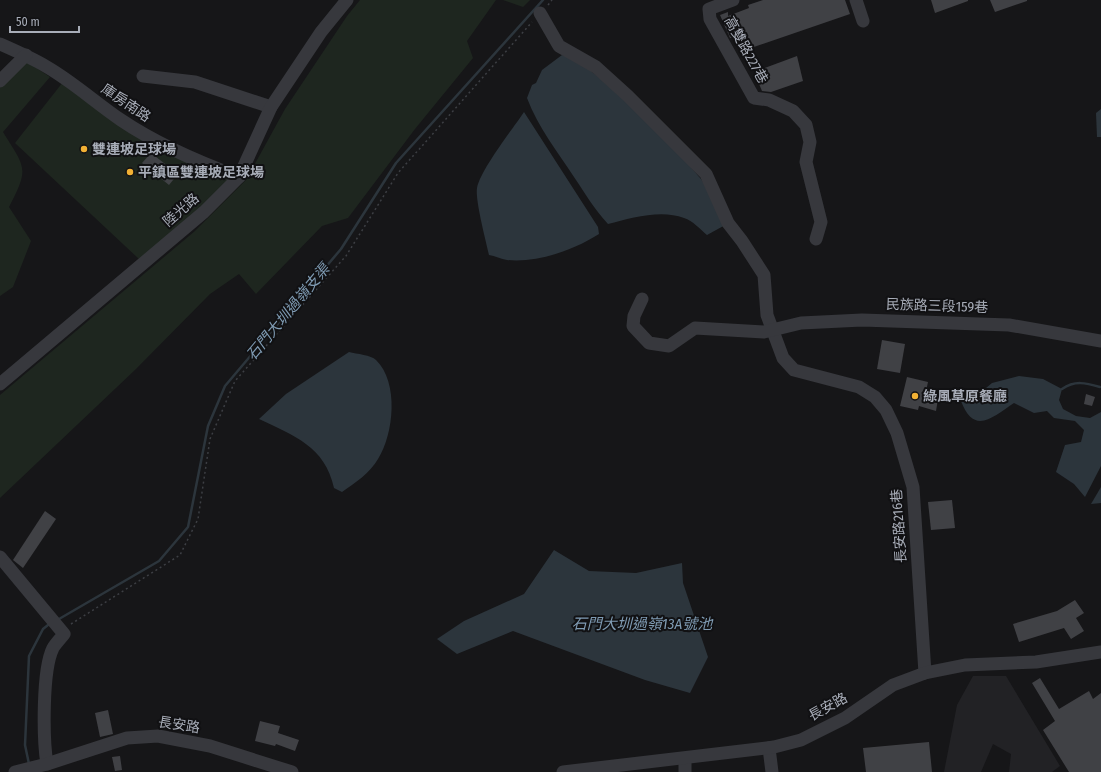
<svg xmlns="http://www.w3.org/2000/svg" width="1101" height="772" viewBox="0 0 1101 772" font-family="'Fira Sans Condensed','Noto Sans TC',sans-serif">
<rect width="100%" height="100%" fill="#161618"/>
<!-- built -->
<polygon fill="#222225" points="973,676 1006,676 1060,766 1052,772 1009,772 1011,754 993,744 981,772 944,772 957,705"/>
<!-- green -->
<g fill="#1e261f">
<polygon points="360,0 496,0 467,41 473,58 415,129 348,218 322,226 256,294 239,274 210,294 136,369 0,498 0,395 195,231 246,180 285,109 347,16"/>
<polygon points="503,0 530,0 523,7"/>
<path d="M27,62L50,77L3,132C25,168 30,167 9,207L31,241L13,287L0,296V87Z"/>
<polygon points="63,82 232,179 202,207 139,259 15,143"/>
</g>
<!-- water -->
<g fill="#2c353c">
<path d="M562,55C594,62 679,151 701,179C711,193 719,210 727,224L707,235C700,229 693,221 684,218C661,209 631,218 608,224C594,209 585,193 574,177C557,151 538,127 527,98L532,85L536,83L542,70Z"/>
<polygon points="1101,109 1101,137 1097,137 1096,113"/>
<path d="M524,112L598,227L599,234C574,250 538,263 507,260C501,259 495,256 489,255C486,241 475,200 477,188C481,169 512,130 524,112Z"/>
<path d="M349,352C357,354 371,355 376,360C399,382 394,434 378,459C370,473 355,483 342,492L334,488C325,446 294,436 259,419L286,394Z"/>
<path d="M1019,376L1043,379L1062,389L1059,400L1063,409L1076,416L1090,418L1101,412V466L1085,497L1074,484L1056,472L1065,445L1081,442L1084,430L1075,421L1054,418L1047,411L1034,413L1014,403C993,417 974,436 961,401L967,392L980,393L992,383Z"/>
<polygon points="1101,487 1101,503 1091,504"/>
<polygon points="554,550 589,571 636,573 682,563 683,583 708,657 690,693 645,680 513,631 457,654 437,639 464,621 524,594"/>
</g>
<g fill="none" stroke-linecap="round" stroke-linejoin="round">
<!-- stream -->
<g stroke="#2c353c" stroke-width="2.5">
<path d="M1062,389C1075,380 1086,383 1100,387"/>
<polyline points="59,619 159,561 188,527 208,426 225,386 341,249 396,163 543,0"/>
<polyline points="29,764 25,745 29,656 43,629 48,625"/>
</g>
</g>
<!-- building -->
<g fill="#404145">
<polygon points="763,0 845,0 850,14 748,49 744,37 730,38 720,15 728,12 728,16 749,8 748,5"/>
<polygon points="931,0 968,0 968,1 935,13"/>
<polygon points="990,0 1027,0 1027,1 995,12"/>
<polygon points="797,56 803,81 771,92 762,91 754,72"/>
<polygon points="151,153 178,174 169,185 142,163"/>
<polygon points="882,340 905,344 900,373 877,369"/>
<polygon points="907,377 928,382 925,396 938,399 936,411 919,406 918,410 900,406"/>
<polygon points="1086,394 1095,397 1092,406 1084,404"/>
<polygon points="952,500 955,528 931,530 928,502"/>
<polygon points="45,511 56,519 23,568 13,560"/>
<polygon points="1075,600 1084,613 1076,618 1084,631 1071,639 1064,628 1019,642 1013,624 1057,611"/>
<polygon points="1040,678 1059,709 1089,691 1093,699 1101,693 1101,772 1069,772 1043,730 1055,721 1032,683"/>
<polygon points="108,710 113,734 100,737 95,713"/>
<polygon points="260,721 280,726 278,733 299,740 295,751 276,744 275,746 255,741"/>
<polygon points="929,742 932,772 866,772 863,748"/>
<polygon points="120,756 122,770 115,771 112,757"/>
</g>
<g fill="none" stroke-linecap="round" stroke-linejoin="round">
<!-- path -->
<g stroke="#3d3f44" stroke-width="1.5" stroke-dasharray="2 3" stroke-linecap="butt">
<polyline points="548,5 552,0"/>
<polyline points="71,624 180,555 198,519 210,439 235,381 346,256 398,173 532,22"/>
</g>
<!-- minor -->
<g stroke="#37383d" stroke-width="13">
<polyline points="733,0 709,9 710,19 754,98 769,100 793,111 806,125 810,142 806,162 821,222 816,239"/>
<polyline points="856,0 863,21"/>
<polyline points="540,13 559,46 596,67 628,96 706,174 728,223 742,241 764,275 767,315 783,358 794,370 859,387 875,397 886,410 897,433 913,487 925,673"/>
<path d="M0,44C16,51 32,58 47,67C73,82 96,103 121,120C158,145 198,162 239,177"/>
<polyline points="143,76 195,82 271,107"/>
<polyline points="0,81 26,55"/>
<polyline points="642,299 634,316 633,326 649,343 669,346 695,328 764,332 801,323 862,320 1009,325 1101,341"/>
<polyline points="0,384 204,212 239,177 271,107 321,32 347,0"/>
<path d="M0,557L64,634C61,638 56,643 53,648C42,670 43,740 47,764"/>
<polyline points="769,748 772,772"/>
<polyline points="685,759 685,772"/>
<polyline points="15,772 47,764 127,738 158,736 210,746 292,772"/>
<polyline points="563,772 774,747 801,740 845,718 893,685 925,673 965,665 1036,662 1101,652"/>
</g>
</g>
<!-- markers -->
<g fill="#f2b134" stroke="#111113" stroke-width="1.5">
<circle cx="84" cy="149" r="4"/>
<circle cx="130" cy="172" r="4"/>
<circle cx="915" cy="396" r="4"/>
</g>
<g text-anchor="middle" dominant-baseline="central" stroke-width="4" stroke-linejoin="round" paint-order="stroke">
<!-- street labels -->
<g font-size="14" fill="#a8adb8" stroke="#111113">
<text transform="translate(746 50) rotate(61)">高雙路227巷</text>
<text transform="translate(126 103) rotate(34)">庫房南路</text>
<text transform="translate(181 210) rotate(-41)">陸光路</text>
<text transform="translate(937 306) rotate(2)">民族路三段159巷</text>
<text transform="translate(899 526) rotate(-94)">長安路216巷</text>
<text transform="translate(828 707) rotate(-29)">長安路</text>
<text transform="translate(179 725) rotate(9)">長安路</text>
</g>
<!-- poi labels -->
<g font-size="14" font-weight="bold" fill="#a8adb8" stroke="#111113" text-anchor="start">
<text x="92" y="149">雙連坡足球場</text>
<text x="138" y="172">平鎮區雙連坡足球場</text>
<text x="923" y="396">綠風草原餐廳</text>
</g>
<!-- water labels -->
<g font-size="15" font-style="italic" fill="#7f9bb3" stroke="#111113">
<text transform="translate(288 312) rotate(-50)">石門大圳過嶺支渠</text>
<text x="642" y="624">石門大圳過嶺13A號池</text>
</g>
</g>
<!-- scale -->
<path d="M10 26v6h69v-6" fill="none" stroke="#a8adb8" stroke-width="2"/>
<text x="16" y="26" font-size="12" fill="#a8adb8" stroke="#111113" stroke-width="3" paint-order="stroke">50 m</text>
</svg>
